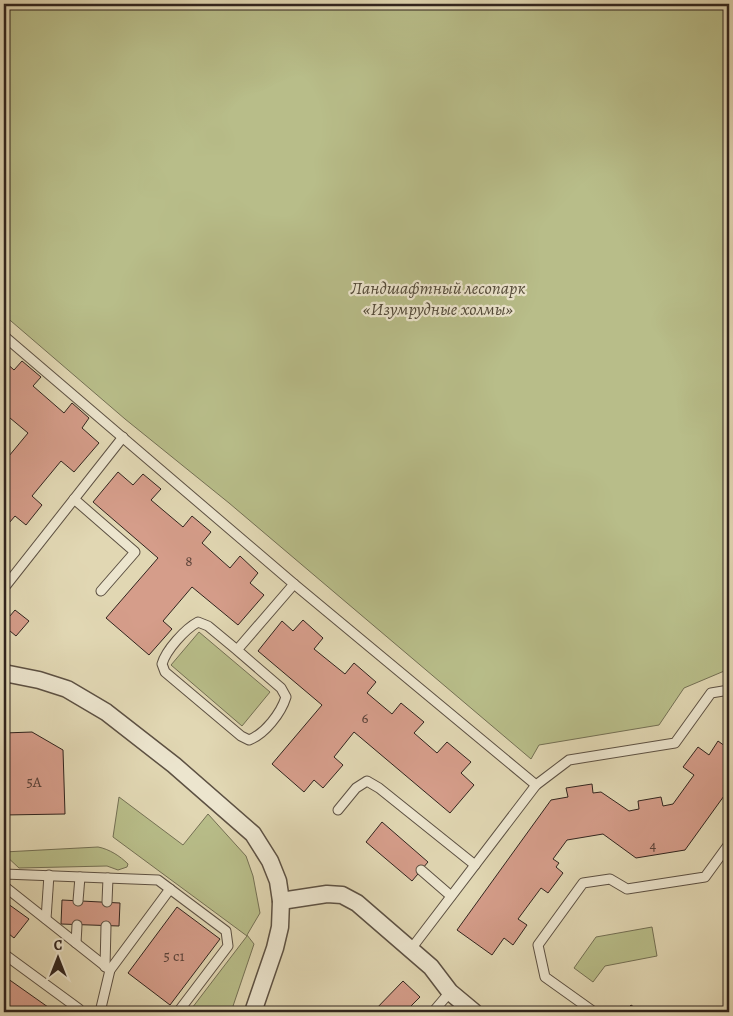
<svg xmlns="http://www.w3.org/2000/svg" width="733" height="1016" viewBox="0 0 733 1016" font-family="Alegreya,serif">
<rect width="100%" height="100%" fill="#e1d7b3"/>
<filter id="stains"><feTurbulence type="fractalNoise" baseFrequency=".004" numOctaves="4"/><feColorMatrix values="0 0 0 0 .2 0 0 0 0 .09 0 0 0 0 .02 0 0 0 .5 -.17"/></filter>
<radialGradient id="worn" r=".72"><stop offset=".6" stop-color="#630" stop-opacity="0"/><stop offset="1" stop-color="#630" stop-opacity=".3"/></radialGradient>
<!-- green -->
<g fill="#b8bd89" stroke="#747054">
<polygon points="4,4 729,4 729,669 684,688 659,725 539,745 531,759 229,503 125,419 4,315"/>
<polygon points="199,632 270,692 242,726 171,665"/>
<polygon points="119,797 183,845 208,814 246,856 253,876 260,913 247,935 254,944 231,1012 189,1012 247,936 113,837"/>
<path d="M98,847C109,849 120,856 128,864L127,867L118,870L107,866L19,868L4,854V852Z"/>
<polygon points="652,927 657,956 605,966 593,982 574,968 596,937"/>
</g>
<!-- building -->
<g fill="#d59d8a" stroke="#31241e">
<polygon points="4,361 14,370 22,361 41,377 33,386 64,413 72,403 89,418 82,428 99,443 74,472 61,461 32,496 42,505 26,525 15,516 4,529 4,462 28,433 4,413"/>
<polygon points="118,472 133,485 143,474 161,489 151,500 183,527 192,516 211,532 202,543 230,568 240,556 258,573 250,583 264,595 238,625 192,587 163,621 172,629 149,655 106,618 158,558 93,502"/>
<polygon points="15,610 29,621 16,636 4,626 4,623"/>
<polygon points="303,620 323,638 314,649 345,674 354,663 376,682 367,693 392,714 401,703 424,722 414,733 437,753 447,742 471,762 461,773 474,785 450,813 354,732 334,757 343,765 323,788 314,780 304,792 272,764 322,705 258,651 282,621 293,631"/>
<polygon points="32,732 63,750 65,814 4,815 4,733"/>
<polygon points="718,741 729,749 729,789 685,850 636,858 603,834 567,840 553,859 559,863 556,867 563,873 548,893 541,888 518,919 527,925 513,945 504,938 492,955 457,930 551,800 568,797 566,788 592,784 593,793 601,792 629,811 639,809 638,801 661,797 663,806 673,804 694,775 683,767 698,747 709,755"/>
<polygon points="382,822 428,862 412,881 366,842"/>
<polygon points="62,900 120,903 119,926 61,924"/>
<polygon points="4,901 29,919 14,938 4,930"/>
<polygon points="177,907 220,939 170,1005 128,973"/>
<polygon points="4,976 55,1012 4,1012"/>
<polygon points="403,981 420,997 405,1012 373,1012"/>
<polygon points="631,1005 641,1012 625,1012"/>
</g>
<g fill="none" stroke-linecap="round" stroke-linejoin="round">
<!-- lane casing -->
<g stroke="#5d5143" stroke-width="11">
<g id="lane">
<polyline points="4,336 294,584 536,785"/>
<polyline points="74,499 135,552 101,591"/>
<polyline points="4,588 123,437"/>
<path d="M237,650L281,688L286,697C281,713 265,734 249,740L241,736L165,672L162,664C166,650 185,629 198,622L208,626L237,650L294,584"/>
<polyline points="338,810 356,788 367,781 379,788 475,865"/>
<polyline points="421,870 451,896"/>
<polyline points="4,874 158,880 226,931 228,946 178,1012 175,1012"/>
<polyline points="4,886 110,970"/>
<polyline points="78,901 80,877"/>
<polyline points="107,902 108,878"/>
<polyline points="46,919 49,875"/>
<polyline points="76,943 77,925"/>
<polyline points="411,949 536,785 569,760 675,743 711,693 729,690"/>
<polyline points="4,954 79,1009 81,1012"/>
<polyline points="105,967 106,926"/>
<polyline points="100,1012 110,970 170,889"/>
<polyline points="433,1012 450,992"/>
<polyline points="594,1012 545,977 538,945 583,883 610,879 627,889 705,877 729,844"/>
</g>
</g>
<!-- street casing -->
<g stroke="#5d5143" stroke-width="19">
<g id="street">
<polyline points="4,673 39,680 67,689 106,712 174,765 253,834 270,861 278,881 281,901 280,927 275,948 253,1012"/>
<polyline points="281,901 327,894 342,895 357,903 431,967 450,992 474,1012"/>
</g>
</g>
<!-- lane -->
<use href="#lane" stroke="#ece5ce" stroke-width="9"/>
<!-- street -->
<use href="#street" stroke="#ece5ce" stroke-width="16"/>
</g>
<g text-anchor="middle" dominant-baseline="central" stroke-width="4.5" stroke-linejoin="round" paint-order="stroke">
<!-- number labels -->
<g font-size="15" fill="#5a4239">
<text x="189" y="561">8</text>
<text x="365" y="718">6</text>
<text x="34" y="782">5А</text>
<text x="653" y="845">4</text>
<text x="174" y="956">5 с1</text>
</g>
<!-- park labels -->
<g font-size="18" font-style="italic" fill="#534a39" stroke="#ece5ce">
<text x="438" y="288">Ландшафтный лесопарк<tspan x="438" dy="21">«Изумрудные холмы»</tspan></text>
</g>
</g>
<!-- margin -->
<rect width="733" height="1016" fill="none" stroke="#e1d7b3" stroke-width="20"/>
<rect x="5" y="5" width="723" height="1006" fill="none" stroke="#31241e" stroke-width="2.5"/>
<rect x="10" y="10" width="713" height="996" fill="none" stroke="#31241e"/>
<!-- north arrow -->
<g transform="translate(58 958)" stroke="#ece5ce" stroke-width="4" paint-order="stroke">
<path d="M0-4L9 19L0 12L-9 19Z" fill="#31241e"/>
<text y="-8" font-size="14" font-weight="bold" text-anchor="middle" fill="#31241e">С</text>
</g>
<rect width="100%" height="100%" filter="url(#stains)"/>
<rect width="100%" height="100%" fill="url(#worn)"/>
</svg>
